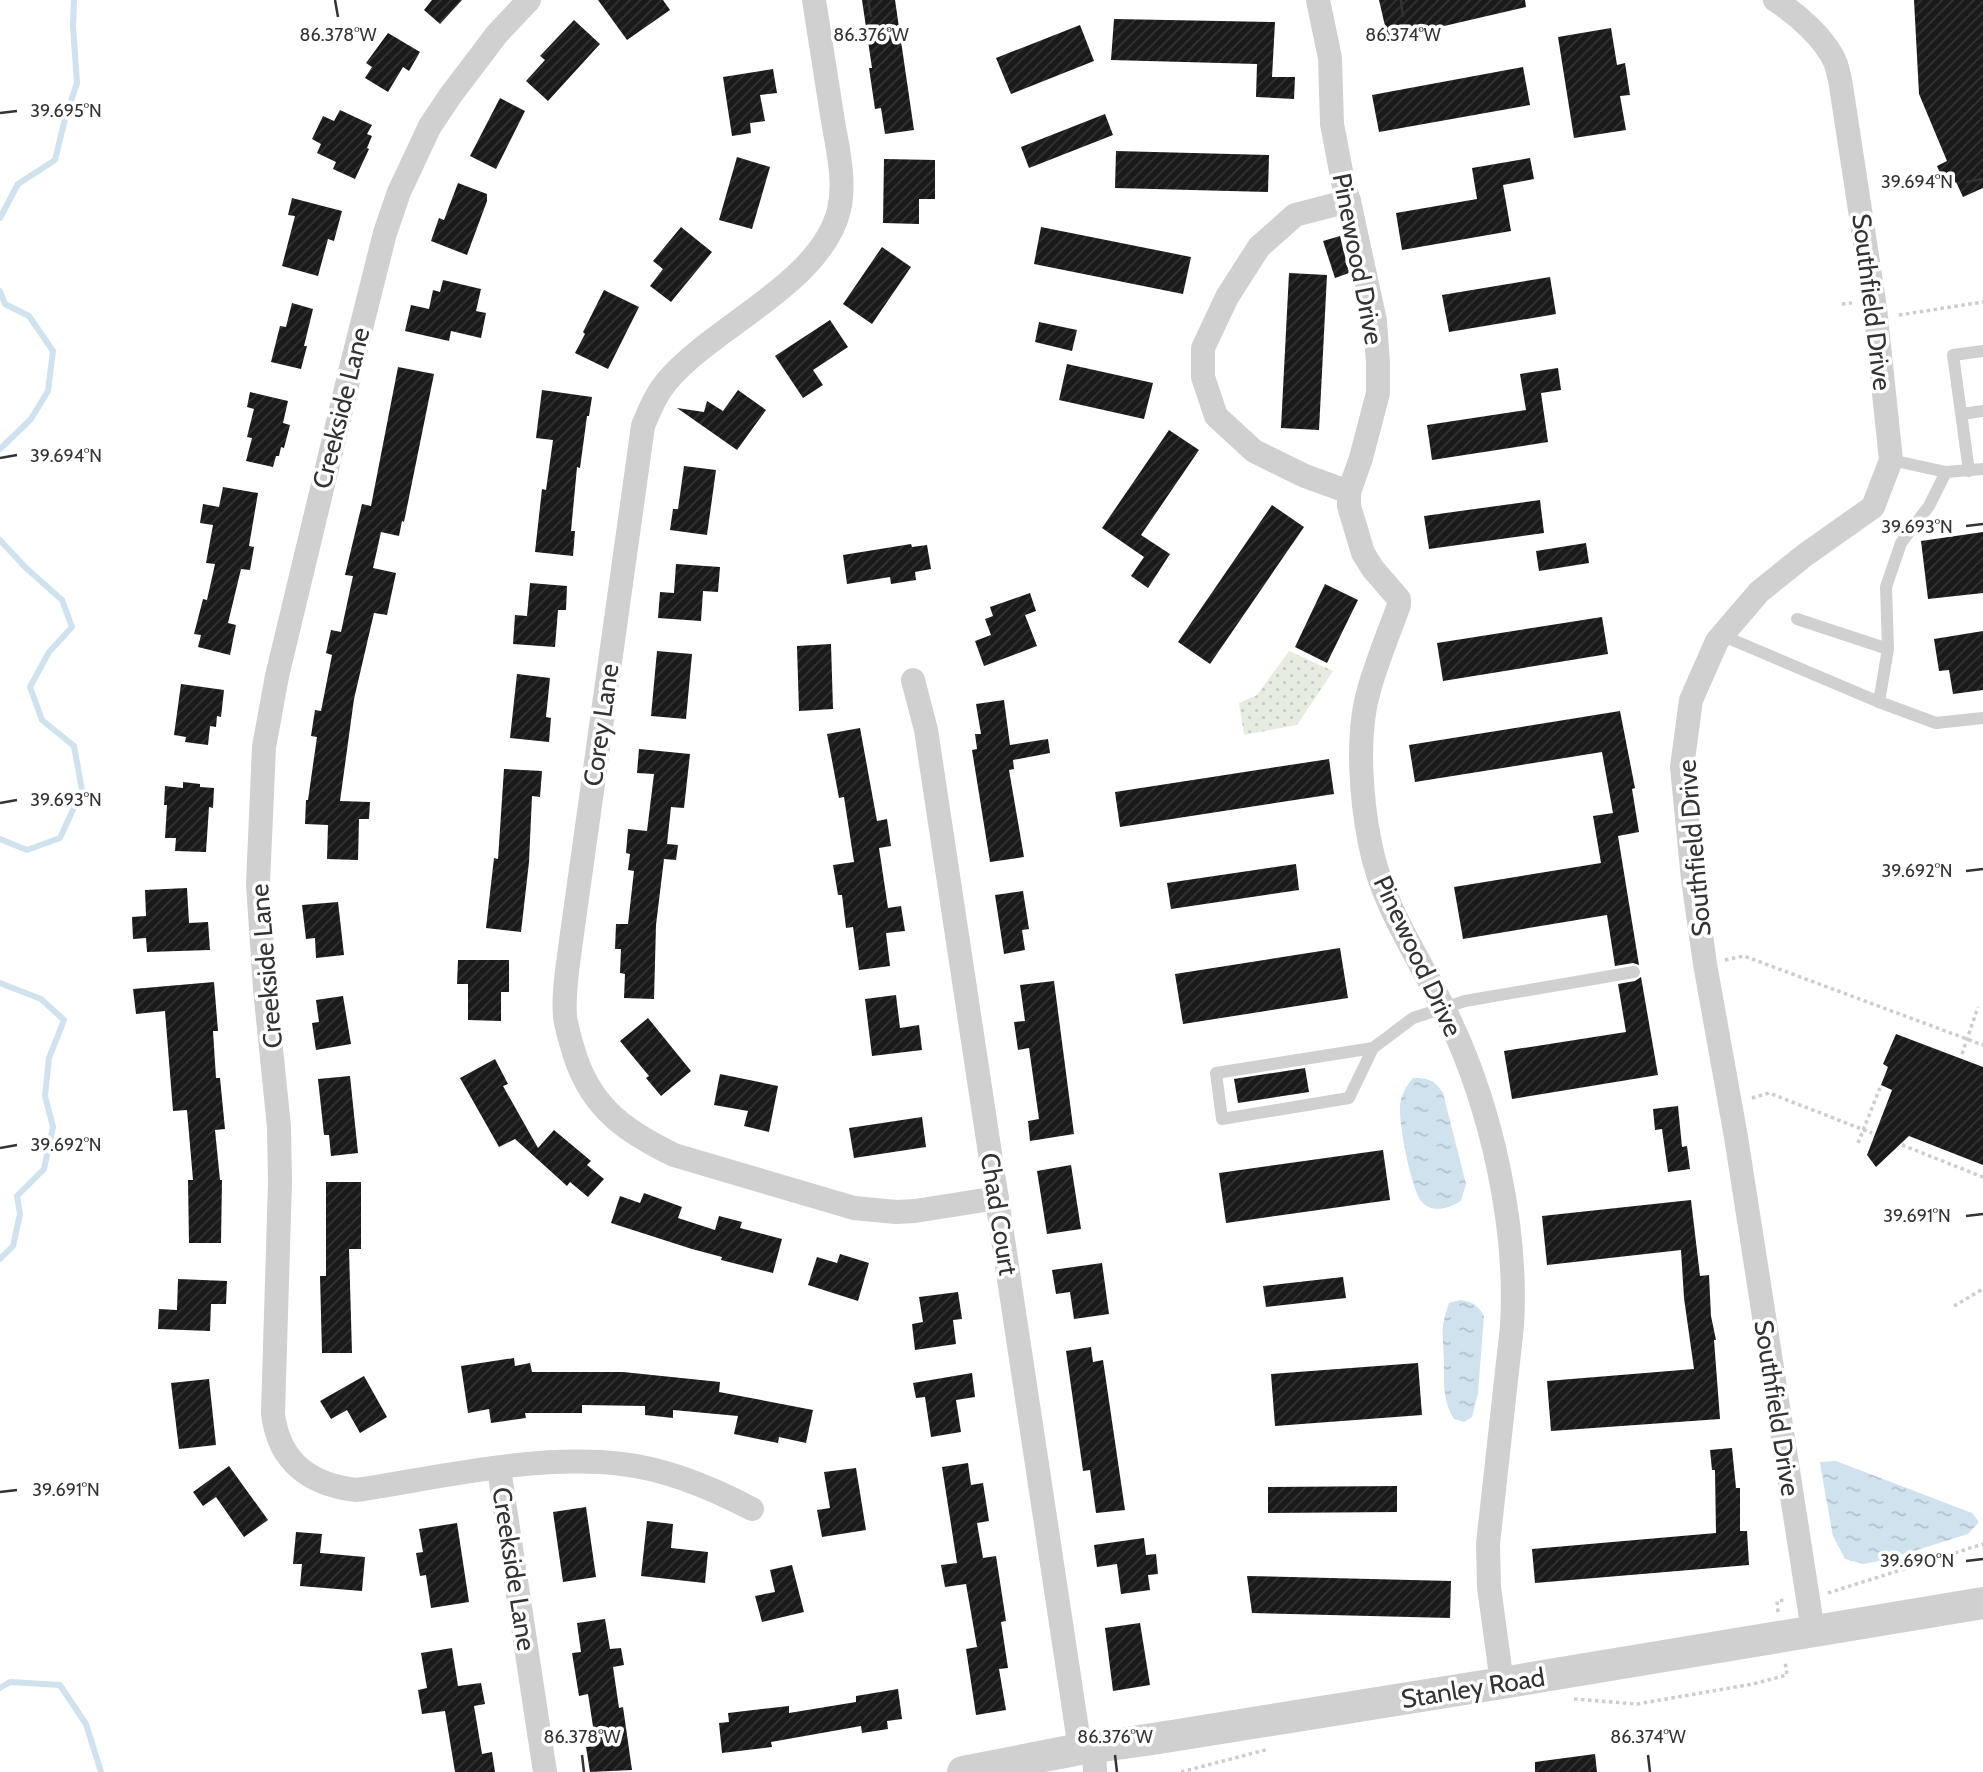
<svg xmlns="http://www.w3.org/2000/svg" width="1983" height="1772" viewBox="0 0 1983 1772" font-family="Cabin,sans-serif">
<defs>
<pattern id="park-dots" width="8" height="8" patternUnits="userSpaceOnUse" patternTransform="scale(1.75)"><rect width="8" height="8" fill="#e6ecdf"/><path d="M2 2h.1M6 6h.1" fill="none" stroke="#c6cbc0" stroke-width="1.8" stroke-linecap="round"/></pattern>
<pattern id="water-ripples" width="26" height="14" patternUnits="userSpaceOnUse" patternTransform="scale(1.75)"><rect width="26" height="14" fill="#cfe2ee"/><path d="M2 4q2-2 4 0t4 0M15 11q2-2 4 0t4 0" fill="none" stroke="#b2c2cd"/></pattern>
<pattern id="building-hatch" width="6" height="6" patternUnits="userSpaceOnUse" patternTransform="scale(1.75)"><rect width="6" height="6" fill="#1a1a1a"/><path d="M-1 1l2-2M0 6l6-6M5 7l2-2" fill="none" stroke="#333"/></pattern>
</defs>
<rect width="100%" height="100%" fill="#fff"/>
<!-- park -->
<polygon fill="url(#park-dots)" points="1289,651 1333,671 1297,725 1244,735 1239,703 1257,695"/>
<!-- water -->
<g fill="url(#water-ripples)">
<path d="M1413,1078C1428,1078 1435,1080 1443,1093L1466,1184L1461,1201C1449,1208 1433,1214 1422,1202C1411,1190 1399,1124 1400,1107C1400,1097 1406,1086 1413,1078Z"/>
<path d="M1460,1300C1473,1302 1478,1305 1484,1316L1478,1393L1472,1417L1464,1422L1454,1419C1442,1399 1444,1382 1444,1359C1443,1333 1440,1329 1449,1303Z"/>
<polygon points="1836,1461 1972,1513 1979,1522 1968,1534 1885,1560 1863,1564 1845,1559 1833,1536 1821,1470 1820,1462"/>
</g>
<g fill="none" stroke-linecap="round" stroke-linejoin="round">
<!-- stream -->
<g stroke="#cfe2ee" stroke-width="6">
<polyline points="0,218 18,184 55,160 65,119 77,83 73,26 74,0"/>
<polyline points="0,291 5,304 29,316 53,351 48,391 31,419 0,449"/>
<polyline points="0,540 25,567 62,600 72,627 49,652 30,687 42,720 74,746 82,790 60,838 27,850 0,839"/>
<polyline points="0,983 41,999 64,1020 49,1058 45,1096 53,1127 44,1169 17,1196 20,1214 13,1246 0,1259"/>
<polyline points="0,1688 10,1682 60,1685 86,1724 101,1772"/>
</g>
</g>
<!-- building -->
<g fill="url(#building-hatch)">
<polygon points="432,0 462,0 440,24 424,10"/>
<polygon points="598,0 663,0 670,10 627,40"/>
<polygon points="862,0 895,0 914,130 885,134 881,108 875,109 869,68 872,68"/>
<polygon points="1379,0 1525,0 1526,7 1388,39"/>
<polygon points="1914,0 1983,0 1983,188 1963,197 1956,182 1946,187 1937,166 1947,161 1919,94"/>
<polygon points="1114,19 1275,22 1272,77 1295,77 1294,99 1256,97 1257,64 1111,60"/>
<polygon points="574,20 600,44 548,101 526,81 545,60 540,56"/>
<polygon points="1080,25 1094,61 1011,94 996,58"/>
<polygon points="1611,28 1617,65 1625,63 1630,95 1620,96 1626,130 1574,138 1558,37"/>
<polygon points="388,33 420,52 409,71 403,67 388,92 365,78 372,67 366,63"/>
<polygon points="1523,67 1530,105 1379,132 1372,95"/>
<polygon points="773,69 777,93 760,95 765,121 750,123 751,133 732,136 723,77"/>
<polygon points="500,98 525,111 496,169 470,156"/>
<polygon points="340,110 372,125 367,134 372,136 367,148 369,149 355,179 333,169 336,162 317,153 321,144 312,139 323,116 334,121"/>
<polygon points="1105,114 1113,135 1029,168 1021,147"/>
<polygon points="1116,151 1269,155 1268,192 1115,188"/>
<polygon points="737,157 770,167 752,229 719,220"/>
<polygon points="1530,158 1534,179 1503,185 1511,231 1402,250 1396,213 1477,199 1472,168"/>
<polygon points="884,159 935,160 935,199 919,199 919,224 883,223"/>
<polygon points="458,183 487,194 487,201 467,255 431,241 439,218 444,220"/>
<polygon points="292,198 342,211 334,241 328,239 318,276 282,266 295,216 288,215"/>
<polygon points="681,227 712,252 671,302 650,286 663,269 653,261"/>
<polygon points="1041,227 1191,257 1183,294 1034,264"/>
<polygon points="1340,236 1349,273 1335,278 1323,241"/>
<polygon points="882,247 911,267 872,324 843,304"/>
<polygon points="1289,273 1327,275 1319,430 1281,428"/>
<polygon points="1550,277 1556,314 1449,332 1442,295"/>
<polygon points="443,280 481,289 476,311 486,313 481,338 451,331 449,341 405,331 411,305 429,309 433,290 440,292"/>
<polygon points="604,290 639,307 608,369 575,353 585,334 583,332"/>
<polygon points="292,303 313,309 304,346 307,346 301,369 271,362 280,326 286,327"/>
<polygon points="830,320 848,347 813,370 823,385 803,398 775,356"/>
<polygon points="1039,322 1077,330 1072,351 1035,342"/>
<polygon points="1067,364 1153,383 1144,419 1059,400"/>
<polygon points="398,367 434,374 404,522 402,521 399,536 381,532 373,568 396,573 387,615 374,613 354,699 340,801 370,802 369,819 359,819 358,860 327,859 328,825 305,824 306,800 308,800 317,737 311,736 315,710 321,711 332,655 326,653 331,630 341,632 353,576 345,575 362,504 371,506"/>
<polygon points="1558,368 1561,390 1541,393 1548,442 1432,460 1427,425 1526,410 1520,374"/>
<polygon points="542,390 592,397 589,416 587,416 580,468 577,467 571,531 575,531 573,556 535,552 542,489 546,490 553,440 536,438"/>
<polygon points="738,390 766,410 737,450 677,408 704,412 707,401 723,411"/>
<polygon points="250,392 288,401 283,423 290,425 284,448 281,447 279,456 276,456 273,467 246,461 252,438 247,437 254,409 247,407"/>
<polygon points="1169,430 1199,450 1141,535 1170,554 1148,588 1131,576 1144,557 1102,528"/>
<polygon points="684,466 716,470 707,535 670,530 673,509 678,509"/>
<polygon points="223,487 258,493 249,546 254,547 250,570 241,569 228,623 236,625 230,655 198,647 201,635 194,634 203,599 207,600 215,564 206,563 213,525 200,523 203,504 219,507"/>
<polygon points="1540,500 1544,533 1429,549 1424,516"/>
<polygon points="1272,505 1304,527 1210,664 1178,642"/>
<polygon points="1983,532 1983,593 1928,599 1921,541"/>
<polygon points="1586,543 1589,563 1539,571 1536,551"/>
<polygon points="911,544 912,547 927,545 931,569 915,572 916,580 891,584 890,577 847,584 843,555"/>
<polygon points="676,564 720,567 718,592 703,591 701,621 658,618 660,592 674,593"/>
<polygon points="530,583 567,586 566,610 558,610 555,647 513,644 515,615 527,616"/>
<polygon points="1325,584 1358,600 1327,663 1295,647"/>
<polygon points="1030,593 1036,611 1025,615 1037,646 984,666 975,641 991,635 985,619 993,616 990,607"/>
<polygon points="1602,617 1608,654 1443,681 1437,643"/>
<polygon points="1983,631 1983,690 1953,694 1949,670 1939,671 1934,639"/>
<polygon points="831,644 833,709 799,711 797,646"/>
<polygon points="657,651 692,654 686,719 651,716"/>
<polygon points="517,674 550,678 546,717 551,718 549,742 510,738"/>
<polygon points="181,684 224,690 221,717 217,716 216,727 210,726 208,745 185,742 186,737 174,735"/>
<polygon points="1004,700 1010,745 1048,739 1050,753 1013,760 1014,769 1009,770 1024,857 990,862 972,750 977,749 975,734 981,734 976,704"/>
<polygon points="1620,711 1635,788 1632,789 1639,832 1618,836 1639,965 1633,963 1615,966 1607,915 1463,939 1454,887 1601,863 1593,816 1613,813 1602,752 1415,782 1409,745"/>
<polygon points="860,728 877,821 887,819 891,846 879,848 888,908 901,906 905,931 886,933 890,966 859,970 853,927 846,928 842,895 838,895 833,865 854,862 844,797 839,798 827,734"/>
<polygon points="639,749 690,754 684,808 671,807 667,844 678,845 676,860 664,859 656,925 654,999 624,998 625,974 620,973 621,949 615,949 616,924 628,924 634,871 628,870 630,854 626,853 628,829 647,831 654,774 637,773"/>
<polygon points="1329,759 1334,794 1120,827 1115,792"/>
<polygon points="504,769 542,771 540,797 532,796 529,862 521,932 486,928 494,858 498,859"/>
<polygon points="183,782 200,784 200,787 214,788 213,808 209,807 206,852 175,851 176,838 165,838 167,805 164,805 165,786 183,788"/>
<polygon points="1296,864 1299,890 1171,909 1167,883"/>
<polygon points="187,888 189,923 208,922 210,950 147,952 146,938 133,939 132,917 146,916 145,890"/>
<polygon points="1023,891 1029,929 1022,930 1025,950 1004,954 995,895"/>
<polygon points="338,902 344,955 316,958 315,938 306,939 302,905"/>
<polygon points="1340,948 1348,998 1183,1024 1175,974"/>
<polygon points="458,960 509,960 509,992 501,992 501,1021 468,1020 468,984 457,984"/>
<polygon points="1641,977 1658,1075 1512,1099 1504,1051 1626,1032 1618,984 1635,981"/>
<polygon points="1054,981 1074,1134 1030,1141 1028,1121 1039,1119 1029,1048 1018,1050 1014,1022 1025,1021 1020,985"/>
<polygon points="214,982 218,1031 213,1031 216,1078 220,1078 225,1129 215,1130 220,1180 222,1180 221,1243 189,1243 188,1180 193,1180 187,1110 173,1111 165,1011 136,1014 133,989"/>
<polygon points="896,995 900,1028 919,1025 922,1050 872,1056 865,999"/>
<polygon points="343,996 351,1044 316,1050 312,1023 319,1022 316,1000"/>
<polygon points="648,1018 691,1071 661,1096 646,1078 649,1076 620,1041"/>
<polygon points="1896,1034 1983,1067 1983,1165 1909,1136 1876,1167 1867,1155 1892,1090 1881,1085 1888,1067 1883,1064"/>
<polygon points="495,1059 508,1084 503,1086 538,1148 554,1130 591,1161 587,1165 604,1179 588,1197 570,1182 567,1186 515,1139 499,1147 460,1078"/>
<polygon points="1305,1068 1309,1092 1238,1103 1234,1079"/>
<polygon points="720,1074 778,1086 769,1132 744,1126 748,1111 714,1105"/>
<polygon points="350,1076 358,1153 331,1156 329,1135 324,1135 318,1079"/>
<polygon points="1678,1106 1682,1147 1687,1146 1690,1169 1668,1172 1662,1129 1655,1130 1653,1109"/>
<polygon points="922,1117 926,1147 854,1158 849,1128"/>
<polygon points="1383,1150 1390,1200 1226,1223 1219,1173"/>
<polygon points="1071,1165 1081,1229 1047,1234 1037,1171"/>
<polygon points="326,1182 361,1182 361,1249 349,1249 352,1353 322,1353 320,1276 326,1276"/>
<polygon points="644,1193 682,1207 678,1218 715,1230 719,1216 742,1222 740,1228 782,1239 773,1273 721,1260 722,1257 692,1249 611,1223 620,1196 640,1203"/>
<polygon points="1691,1200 1700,1276 1709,1275 1711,1316 1716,1340 1714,1340 1720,1419 1551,1431 1547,1381 1694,1369 1684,1298 1681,1250 1547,1265 1542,1216"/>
<polygon points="840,1254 869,1263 858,1301 808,1285 817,1257 837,1263"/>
<polygon points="1102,1263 1109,1314 1074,1319 1070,1292 1056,1294 1052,1270"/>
<polygon points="1343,1277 1346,1298 1266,1307 1263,1286"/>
<polygon points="178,1279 227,1281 226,1304 211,1304 210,1331 158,1329 159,1309 177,1310"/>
<polygon points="958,1292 962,1319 953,1320 956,1344 915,1350 912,1324 923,1322 919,1297"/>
<polygon points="1091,1347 1093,1362 1103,1360 1125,1510 1096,1513 1090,1470 1083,1471 1066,1351"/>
<polygon points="514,1358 515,1366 530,1363 532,1372 623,1372 720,1382 719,1392 813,1410 806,1443 779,1437 778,1443 734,1434 738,1416 673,1410 673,1418 645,1415 645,1406 582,1405 582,1413 525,1413 526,1418 491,1423 489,1409 468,1413 461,1366"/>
<polygon points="1418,1363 1422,1415 1275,1426 1271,1374"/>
<polygon points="972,1373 975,1397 956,1400 961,1432 931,1437 925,1397 916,1398 913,1383"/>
<polygon points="364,1376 387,1417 360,1433 347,1410 331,1419 320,1401"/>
<polygon points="209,1379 216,1445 179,1449 171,1383"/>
<polygon points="1732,1448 1736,1488 1740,1488 1740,1531 1747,1531 1749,1565 1535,1583 1532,1549 1716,1533 1715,1470 1712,1470 1710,1450"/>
<polygon points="968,1463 971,1485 983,1483 989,1521 977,1523 983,1558 996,1556 1006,1621 1001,1622 1008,1668 999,1669 1006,1710 976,1715 966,1649 977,1647 966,1584 945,1587 941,1565 957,1563 942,1467"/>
<polygon points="229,1466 268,1520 244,1537 216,1497 203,1506 193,1492"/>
<polygon points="856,1468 866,1530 822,1537 817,1510 830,1508 824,1472"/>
<polygon points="1397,1486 1397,1512 1268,1513 1268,1487"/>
<polygon points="586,1507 596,1577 563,1582 553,1512"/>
<polygon points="647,1521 673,1524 671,1548 708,1552 705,1583 641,1576"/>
<polygon points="457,1523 469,1602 431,1608 426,1575 420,1576 416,1553 423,1552 419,1529"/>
<polygon points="296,1532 322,1534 320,1553 365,1557 362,1591 300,1586 302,1564 293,1564"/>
<polygon points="1144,1538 1146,1555 1156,1554 1158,1574 1148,1575 1150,1590 1121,1594 1117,1564 1097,1567 1094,1545"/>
<polygon points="792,1565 804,1612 762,1622 755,1596 775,1592 770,1570"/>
<polygon points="1247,1576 1451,1581 1450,1618 1252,1613"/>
<polygon points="605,1619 610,1649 621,1648 624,1665 613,1667 619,1708 623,1707 632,1770 590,1772 586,1747 596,1746 588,1694 579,1696 572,1653 581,1652 577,1623"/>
<polygon points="1140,1623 1150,1685 1113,1691 1105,1628"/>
<polygon points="452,1648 458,1686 481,1683 485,1704 474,1706 482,1754 492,1752 495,1772 455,1772 445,1711 422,1714 418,1690 427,1688 421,1653"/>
<polygon points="898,1689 902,1719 887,1721 888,1729 862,1733 861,1726 771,1742 772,1747 722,1753 719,1723 729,1722 728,1713 789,1706 789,1713 856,1702 856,1696"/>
<polygon points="1595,1754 1597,1772 1535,1772 1535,1762"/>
</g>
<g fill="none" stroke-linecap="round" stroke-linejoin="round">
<!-- path -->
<g stroke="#cdcdcd" stroke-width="3.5" stroke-dasharray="3.5 3.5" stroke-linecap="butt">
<polyline points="1842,304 1852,303"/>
<polyline points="1899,315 1983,302"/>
<polyline points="1725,960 1744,956 1983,1045"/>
<polyline points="1962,1054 1978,1007"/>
<polyline points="1752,1098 1769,1093 1872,1133"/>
<polyline points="1858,1143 1880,1088"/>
<polyline points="1902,1145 1983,1177"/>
<polyline points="1954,1306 1983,1289"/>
<polyline points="1828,1593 1983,1544"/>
<polyline points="1778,1612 1777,1601 1786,1600"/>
<polyline points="1574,1699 1637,1704 1753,1684 1787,1675 1785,1661"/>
<polyline points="1181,1772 1269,1749"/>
</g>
<!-- service -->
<g stroke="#d0d0d0" stroke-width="12">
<polyline points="1962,414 1983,411"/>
<polyline points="1891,460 1946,472 1983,469"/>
<polyline points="1969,471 1953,355 1983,351"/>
<polyline points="1797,619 1888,649"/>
<polyline points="1721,635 1879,702 1936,723 1983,718"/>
<polyline points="1879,702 1888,649 1886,587 1901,543 1929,506 1946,472"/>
<polyline points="1373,1048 1349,1098 1222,1119 1216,1073 1373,1048 1413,1018 1465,1001 1634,972"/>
</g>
<!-- minor -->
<g stroke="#d0d0d0" stroke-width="24">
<path d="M529,0L497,34L450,96L430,126L399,192L385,233L352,364L277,676L264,747L258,884L265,989L279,1127L280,1182L273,1414C279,1462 310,1485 357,1490C442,1477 536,1454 622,1464C666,1469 712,1488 752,1509"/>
<path d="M814,0C820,38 826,77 832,115C837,146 846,180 839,210C821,283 715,325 668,380C656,394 650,409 643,426L571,941C568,966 563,991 565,1017C567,1031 572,1046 576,1059C594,1110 627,1132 674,1155L854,1208L896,1212L915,1211L997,1198"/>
<path d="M1318,0L1330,58L1332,124L1344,187L1349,201L1375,321L1378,363V393L1361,458L1349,492V506L1363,553L1373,569L1399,599V605C1389,633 1377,661 1369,690C1356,734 1361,799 1370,843C1382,908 1423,963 1450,1021C1492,1110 1518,1228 1512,1326L1488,1544L1489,1587L1502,1683"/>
<path d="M1775,0C1797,14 1826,39 1836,64C1838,71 1840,79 1841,86L1875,308L1891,460L1873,507L1805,555L1759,592L1717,641L1691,700L1682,767L1693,879L1705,964L1736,1137L1813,1631"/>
<polyline points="1349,492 1305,476 1254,451 1216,416 1203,377 1203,348 1227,297 1259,247 1295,215 1349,201"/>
<polyline points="913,680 926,730 1080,1749"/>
<polyline points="499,1469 545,1772"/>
<polyline points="1094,1747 1095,1772"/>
</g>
<!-- tertiary -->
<polyline stroke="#d0d0d0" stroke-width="32" points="963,1772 1080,1749 1153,1739 1502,1683 1983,1603"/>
</g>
<!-- ticks -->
<path fill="none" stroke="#333" stroke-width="2.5" d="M335,0L338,17M868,0L871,17M1401,0L1403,17M0,113L17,111M1966,182L1983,179M0,458L17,455M1966,526L1983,524M0,803L17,800M1966,871L1983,869M0,1148L17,1145M1966,1216L1983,1214M0,1492L17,1490M1966,1561L1983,1559M582,1755L584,1772M1115,1755L1117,1772M1648,1755L1650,1772"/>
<g text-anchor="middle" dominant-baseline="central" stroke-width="7" stroke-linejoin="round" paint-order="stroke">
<!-- street labels -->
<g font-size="26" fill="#333" stroke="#fff">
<text transform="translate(1358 259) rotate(79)">Pinewood Drive</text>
<text transform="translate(1872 302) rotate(83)">Southfield Drive</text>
<text transform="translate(341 408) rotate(-76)">Creekside Lane</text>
<text transform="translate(601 725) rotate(-82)">Corey Lane</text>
<text transform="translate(1694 848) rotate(-95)">Southfield Drive</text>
<text transform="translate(1418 956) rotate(65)">Pinewood Drive</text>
<text transform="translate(266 966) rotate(-95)">Creekside Lane</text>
<text transform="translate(999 1214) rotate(81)">Chad Court</text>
<text transform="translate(1777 1408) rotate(81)">Southfield Drive</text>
<text transform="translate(514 1569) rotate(81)">Creekside Lane</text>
<text transform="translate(1473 1688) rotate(-9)">Stanley Road</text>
</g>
</g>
<g font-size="18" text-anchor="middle" fill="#333" stroke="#fff" stroke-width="7" stroke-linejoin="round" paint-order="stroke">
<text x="338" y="41">86.378°W</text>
<text x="871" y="41">86.376°W</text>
<text x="1403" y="41">86.374°W</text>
<text x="66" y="117">39.695°N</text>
<text x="1917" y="188">39.694°N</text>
<text x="66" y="462">39.694°N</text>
<text x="1917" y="533">39.693°N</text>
<text x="66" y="806">39.693°N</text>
<text x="1917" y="877">39.692°N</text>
<text x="66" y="1151">39.692°N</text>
<text x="1917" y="1222">39.691°N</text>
<text x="66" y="1496">39.691°N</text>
<text x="1917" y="1567">39.690°N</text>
<text x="582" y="1743">86.378°W</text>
<text x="1115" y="1743">86.376°W</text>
<text x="1648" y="1743">86.374°W</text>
</g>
</svg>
